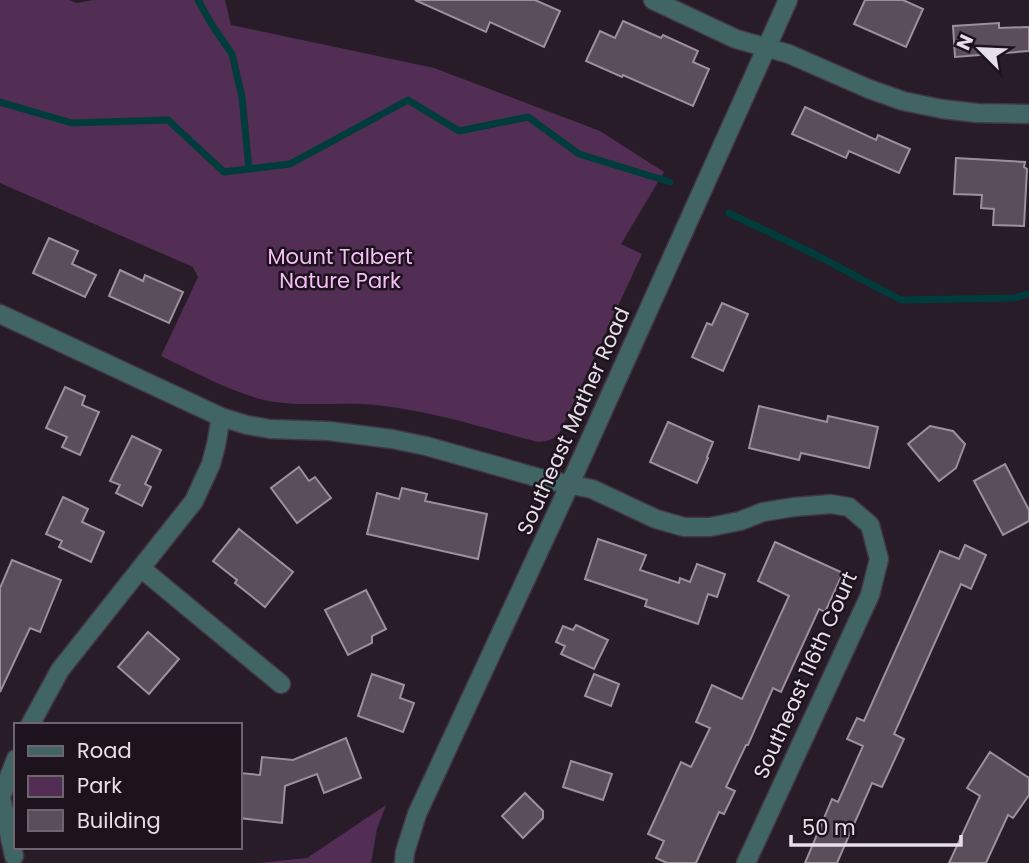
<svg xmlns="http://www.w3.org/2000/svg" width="1029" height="863" viewBox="0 0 1029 863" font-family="Poppins,sans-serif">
<rect width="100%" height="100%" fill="#271c27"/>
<!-- green -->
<g fill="#522e54">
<path d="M0,0H69L77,3L93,0H225L231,25L434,68L600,131L664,172L621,244L642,254L560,432C554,440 548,441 538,442C485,428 431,411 376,405C341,401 299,408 264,400C228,391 195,372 161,356L198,277L193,267L0,183Z"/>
<polygon points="386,805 377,829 371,863 258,863 307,858"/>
</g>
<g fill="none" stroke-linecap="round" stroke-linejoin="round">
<!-- stream -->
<g stroke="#003c3c" stroke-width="7">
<polyline points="198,0 212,25 232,54 242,97 249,169"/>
<polyline points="0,102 72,123 168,120 224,172 290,164 408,100 459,131 528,117 579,154 670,182"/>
<polyline points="729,213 816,255 901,300 1014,298 1029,294"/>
</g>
</g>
<!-- building -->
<g fill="#5b4e5b" stroke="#9d8f9d" stroke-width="2">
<polygon points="415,0 535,0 560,11 544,47 490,22 486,32"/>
<polygon points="865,0 903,0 923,9 906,47 854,24"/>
<polygon points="623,21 661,38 663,35 698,51 693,62 709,69 693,106 623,75 622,77 586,61 600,31 615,38"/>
<polygon points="999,23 999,28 1029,27 1029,51 955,57 953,26"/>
<polygon points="805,107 876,140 878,135 910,149 899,173 849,151 846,158 792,134"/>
<polygon points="956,158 1025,162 1024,167 1027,169 1024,226 993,225 994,209 981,208 982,195 954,194"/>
<polygon points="49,238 78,251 72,264 96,275 85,297 33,273"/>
<polygon points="120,270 143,281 145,275 183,292 169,323 109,296"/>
<polygon points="722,303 748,314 723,371 692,357 707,323 712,325"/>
<polygon points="65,387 85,396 82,405 99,412 80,455 62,447 67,437 46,428"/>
<polygon points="759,406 827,422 828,416 878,427 869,468 801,453 799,460 749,448"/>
<polygon points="668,422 713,442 707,457 708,458 697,483 650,462"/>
<polygon points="930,426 953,431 965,444 956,468 939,481 908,444"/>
<polygon points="132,436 161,450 145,484 151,487 142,506 116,493 120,485 110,481"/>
<polygon points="1005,464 1029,510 1029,521 1003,535 974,481"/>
<polygon points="299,467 309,481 315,477 331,498 297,523 271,488"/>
<polygon points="402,488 427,494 425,501 487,514 478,559 367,534 377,493 399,499"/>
<polygon points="63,497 88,509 82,522 104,532 91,562 59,547 62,541 46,534"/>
<polygon points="239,529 293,572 265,607 235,583 237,580 213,561"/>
<polygon points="598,539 646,555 640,570 679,583 680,578 690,582 697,564 725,574 717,597 708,594 698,624 645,606 647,600 585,579"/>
<polygon points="775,542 843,573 825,612 819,609 781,692 773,688 748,745 746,745 726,787 735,791 724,814 719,812 696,863 667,863 656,858 664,841 648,834 681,762 691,767 710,728 696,722 712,685 742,699 789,596 758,581"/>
<polygon points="965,545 986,555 971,589 961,584 894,734 904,739 882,787 872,783 837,863 805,863 832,799 838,802 863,746 847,739 857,718 864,721 940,551 959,559"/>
<polygon points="12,560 61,580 40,632 30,628 0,692 0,588"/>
<polygon points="366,590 386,629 372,636 372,643 348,655 325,610"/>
<polygon points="576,625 608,640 594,669 561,654 565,646 556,642 563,626 573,630"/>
<polygon points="148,632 179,659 149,694 118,667"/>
<polygon points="372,674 404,685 400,698 414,703 403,732 358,716"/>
<polygon points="594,674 619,684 611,706 585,696"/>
<polygon points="346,738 361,778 324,793 317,774 285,786 282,823 240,818 240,773 260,775 262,757 293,760"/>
<polygon points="990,752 1029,778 1029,795 1013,818 1008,815 986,863 949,863 980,796 967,788"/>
<polygon points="571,761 612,774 603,800 563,787"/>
<polygon points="525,793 543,811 543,818 523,838 502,816"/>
</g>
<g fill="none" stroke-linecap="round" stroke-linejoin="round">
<!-- minor casing -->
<g stroke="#423742" stroke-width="21">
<g id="minor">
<polyline points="653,0 736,39 789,54 869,89 903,101 942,109 977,113 1029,114"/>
<polyline points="0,314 221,417 247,425 270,429 329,431 392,439 426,446 543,479 592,489 656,519 684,527 710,527 740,521 763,512 794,507 831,504 849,507 870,525 879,559 870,595 746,863"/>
<polyline points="142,569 281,684"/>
<polyline points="30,725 60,670 194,501 211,464 216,445 221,417"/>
<polyline points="14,856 1,797 16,759"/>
</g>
</g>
<!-- tertiary casing -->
<g stroke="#423742" stroke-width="21">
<polyline id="tertiary" points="404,863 405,852 417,814 570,484 788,0"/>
</g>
<!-- minor -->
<use href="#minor" stroke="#416565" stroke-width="18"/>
<!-- tertiary -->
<use href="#tertiary" stroke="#416565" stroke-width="18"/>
</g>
<g text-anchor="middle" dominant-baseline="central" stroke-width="5" stroke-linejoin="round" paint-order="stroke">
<!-- park labels -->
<g font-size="21" fill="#f6bef7" stroke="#1d131d">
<text x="340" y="256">Mount Talbert<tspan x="340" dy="24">Nature Park</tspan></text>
</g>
<!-- street labels -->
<g font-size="21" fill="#e7dfe7" stroke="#1d131d">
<text transform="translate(573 421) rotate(-66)">Southeast Mather Road</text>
<text transform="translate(805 675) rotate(-66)">Southeast 116th Court</text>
</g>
</g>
<!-- legend -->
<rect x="14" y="723" width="228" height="126" fill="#1d131d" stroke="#6e656e" stroke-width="2"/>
<rect x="28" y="746" width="35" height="10" fill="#416565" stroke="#6e656e" stroke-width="2"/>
<text x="77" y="758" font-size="21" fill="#e7dfe7">Road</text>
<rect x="28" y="776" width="35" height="21" fill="#522e54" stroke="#6e656e" stroke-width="2"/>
<text x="77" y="793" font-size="21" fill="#e7dfe7">Park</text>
<rect x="28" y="810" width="35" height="21" fill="#5b4e5b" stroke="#6e656e" stroke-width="2"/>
<text x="77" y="828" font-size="21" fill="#e7dfe7">Building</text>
<!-- north arrow -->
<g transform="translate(980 49) rotate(294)" stroke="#1d131d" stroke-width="5" paint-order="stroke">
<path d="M0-5L12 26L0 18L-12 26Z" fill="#e7dfe7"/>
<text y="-10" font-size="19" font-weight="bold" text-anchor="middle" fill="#e7dfe7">N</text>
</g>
<!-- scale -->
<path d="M791 835v10h170v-10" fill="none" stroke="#e7dfe7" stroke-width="3.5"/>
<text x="802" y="835" font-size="21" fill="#e7dfe7" stroke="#1d131d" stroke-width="5" paint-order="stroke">50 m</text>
</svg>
